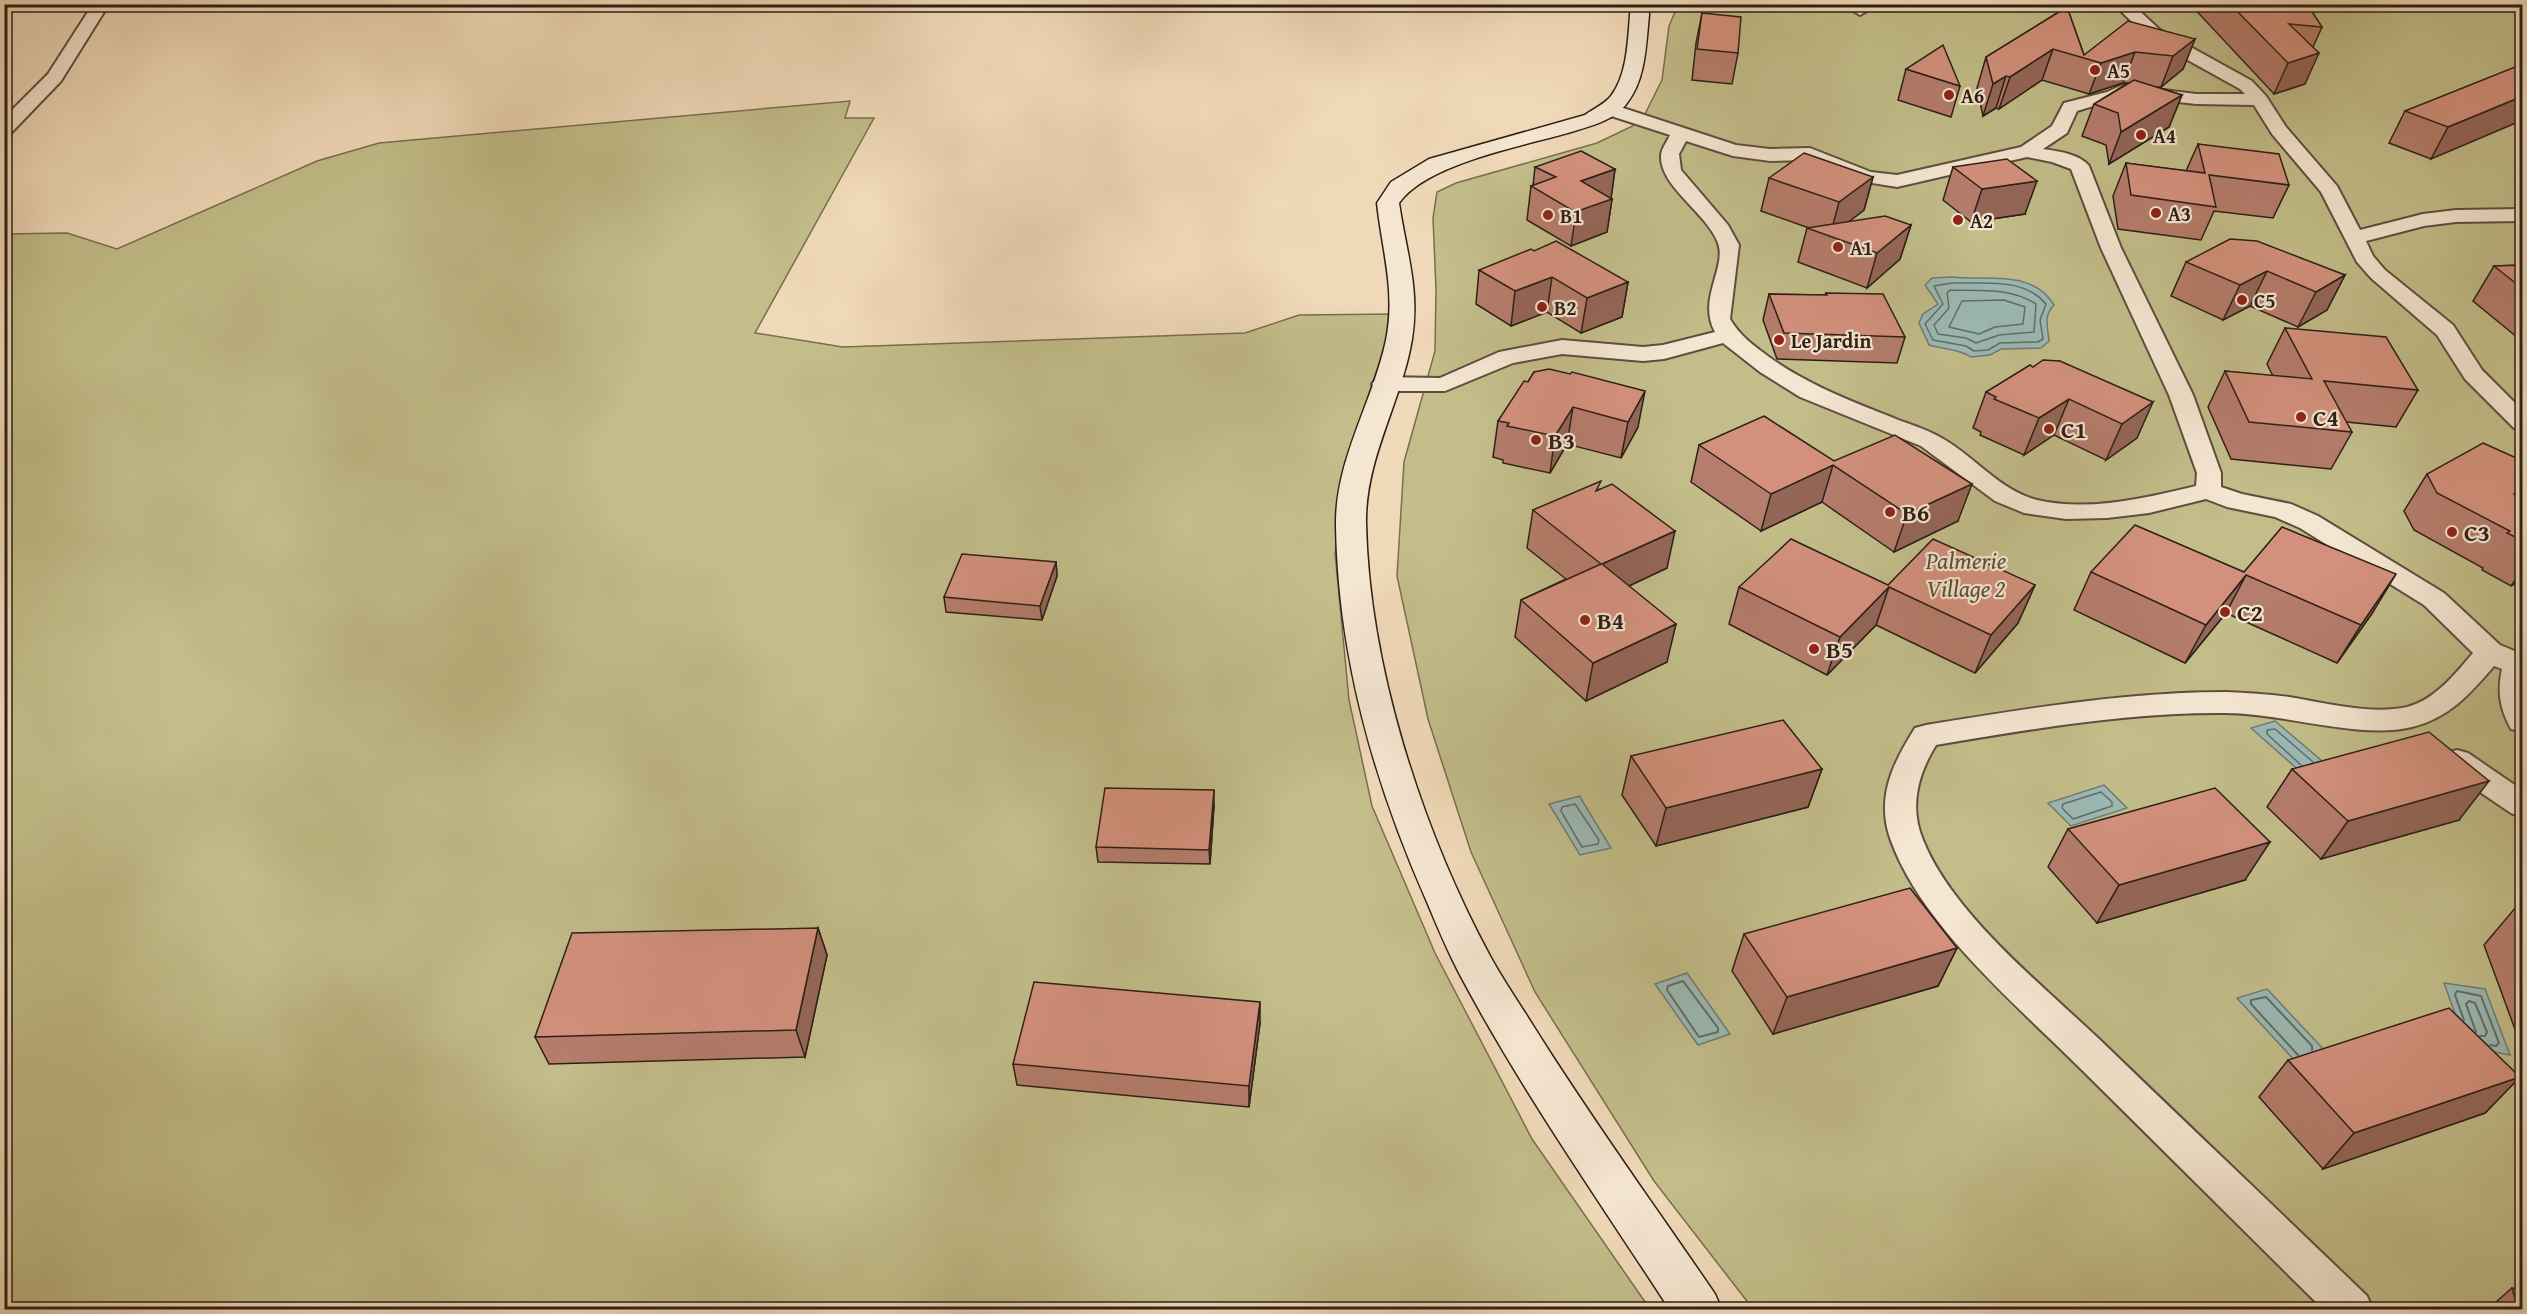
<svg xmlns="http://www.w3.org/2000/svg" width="2527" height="1314" viewBox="0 0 2527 1314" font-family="'Gentium Book Plus',serif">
<rect width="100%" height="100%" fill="#f0d9b8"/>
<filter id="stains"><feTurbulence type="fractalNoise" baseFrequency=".00333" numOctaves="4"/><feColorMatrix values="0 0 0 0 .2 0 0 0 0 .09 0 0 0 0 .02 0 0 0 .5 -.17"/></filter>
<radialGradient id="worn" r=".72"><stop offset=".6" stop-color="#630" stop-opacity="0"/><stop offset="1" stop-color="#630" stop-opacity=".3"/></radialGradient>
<!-- green -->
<g fill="#c2bd89" stroke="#786e50" stroke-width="1.5">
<polygon points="1678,5 2522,5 2522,1309 1753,1309 1654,1181 1535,992 1471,852 1428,719 1397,576 1404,462 1435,351 1436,289 1433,218 1437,192 1456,183 1597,143 1641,122 1662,80 1669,26"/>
<polygon points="850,101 845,118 874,118 755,333 843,347 1245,333 1299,315 1395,314 1389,353 1357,434 1335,553 1349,700 1372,806 1435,953 1532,1139 1650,1309 5,1309 4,234 67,233 117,249 317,161 379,143"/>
</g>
<!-- water -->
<g fill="#9bb9b4" stroke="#6f7b75" stroke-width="1.5">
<path d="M1952,277C1988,281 2032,269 2054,305C2043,316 2048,327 2049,341L2041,348L2001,349L1990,355L1971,357C1960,349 1942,349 1929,345L1919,323L1923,314L1938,304L1925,285L1932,278Z"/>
<polygon points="2275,721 2328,766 2303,774 2251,728"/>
<polygon points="2104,785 2127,808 2071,826 2048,803"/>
<polygon points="1580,796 1580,797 1611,848 1580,855 1549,804"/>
<polygon points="1687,973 1730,1034 1698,1045 1655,984"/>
<polygon points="2444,983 2485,989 2510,1055 2467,1047"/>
<polygon points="2267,989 2326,1052 2296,1062 2237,998"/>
</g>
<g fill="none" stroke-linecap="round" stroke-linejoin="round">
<!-- shore-far1 -->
<g stroke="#646c66" stroke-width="1.5">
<path d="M1952,283C1983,284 2024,277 2046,304L2040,320L2043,339L2038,342L2000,343L1988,350L1974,351L1966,346L1933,340L1925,324L1943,304L1934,286Z"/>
<path d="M1950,290C1979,291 2010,287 2036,304L2034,332L1999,335L1976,343L1966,338L1938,334L1934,325L1949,308L1947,293Z"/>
<polygon points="2004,300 2025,307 2023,324 1995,327 1979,334 1949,327 1962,301"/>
<polyline points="2301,765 2267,734 2267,730 2275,729 2313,762"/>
<polygon points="2101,792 2112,802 2112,806 2073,819 2062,808 2063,804"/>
<polygon points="1575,804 1599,840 1598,844 1582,847 1561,811 1562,807"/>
</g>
<!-- shore -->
<g stroke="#646c66" stroke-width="2">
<polygon points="1683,981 1718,1028 1718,1032 1699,1037 1667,990 1668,986"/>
<polyline points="2464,1020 2455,995 2457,991 2481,996 2499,1043 2496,1046 2490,1045"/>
<polyline points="2476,1032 2466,1004 2469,1001 2475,1003 2487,1032 2485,1036 2480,1036"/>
<polyline points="2298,1055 2251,1004 2251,1000 2266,997 2312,1046 2312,1050"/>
</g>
<!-- street casing -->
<g stroke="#5e4e3f" stroke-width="4">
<g id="street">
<polygon points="93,4 109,4 61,81 11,133 4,134 4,118 48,74"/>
<polygon points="1858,4 1879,4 1860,15 1852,10"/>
<path d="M2114,4H2132L2160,30L2252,81L2266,96L2286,127L2337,186L2360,230L2423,214L2456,210L2522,209V221L2456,222L2424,226L2366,241L2373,256L2385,270L2453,325L2482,370L2522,410V430L2514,428L2465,379L2437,335L2371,278L2357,262L2321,192L2272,134L2254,105L2196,104L2126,96L2077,111L2067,133L2043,149C2057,151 2080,154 2089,166L2121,248L2193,395L2221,473V487L2242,494L2291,504L2318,516L2444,593L2500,645L2522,654V732L2511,729C2500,709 2497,692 2502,669L2494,666C2470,694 2449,718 2412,727C2360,740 2283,713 2226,713C2128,712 2032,729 1936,745C1918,774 1909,807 1923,840C1952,913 2042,985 2099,1039C2188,1125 2278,1210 2367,1296L2373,1310H2324C2243,1230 2163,1150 2082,1070C2018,1006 1920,925 1890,838C1876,797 1893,763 1915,728L1926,725C2025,709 2125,692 2226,692C2247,693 2268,694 2289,697C2327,703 2369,715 2407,707C2435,700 2456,673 2473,653L2424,605L2300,528L2275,517L2227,507L2206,499L2149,513L2107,518L2066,519L2024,513L1995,501L1921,446L1800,397L1760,372L1723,343L1664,359L1643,361L1562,354L1513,363L1445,391H1384L1376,389L1372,384L1376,379L1384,377L1440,378L1499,352L1562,340L1643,347L1663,345L1715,332C1697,299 1727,268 1718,243C1707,213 1660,187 1661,156C1661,149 1667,142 1670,135L1602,113L1599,109L1602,105H1614L1736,145L1770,149L1810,148L1871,172L1897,175L2021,147L2052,126L2064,103L2107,92L2123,85L2196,94H2245L2240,89L2148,38ZM1686,141L1733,156L1770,161L1808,160L1860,181L1897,187L2027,157L2052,162L2071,169L2101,248L2169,395L2197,473L2196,486C2146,498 2088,512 2037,500C1998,490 1973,454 1938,436C1925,429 1909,424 1896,419C1851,401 1808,385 1769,357C1753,345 1740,336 1730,319L1739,245L1728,225L1681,170L1679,154Z"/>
<polygon points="2457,750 2468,753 2522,790 2522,817 2511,813 2446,769 2442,761 2446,753"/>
</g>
</g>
<!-- secondary casing -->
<g stroke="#2d1f17" stroke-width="3">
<path id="secondary" d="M1631,4H1649V15C1646,44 1646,79 1627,103C1614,121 1590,126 1571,132C1524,146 1427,163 1399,203C1406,251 1420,289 1412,339C1402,401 1365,458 1366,523C1369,666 1422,830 1490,956C1503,980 1519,1003 1534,1027C1591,1118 1654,1205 1715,1294L1722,1310H1670C1598,1199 1521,1090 1459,973C1447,950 1437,926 1427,902C1374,782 1338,657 1336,525C1335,460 1373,402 1386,340C1396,292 1382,250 1377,203L1391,182L1429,159L1585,115C1593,109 1605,104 1611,96C1629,73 1628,32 1631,4Z"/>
</g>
<!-- street -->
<use href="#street" fill="#f5e6d1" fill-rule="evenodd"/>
<!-- secondary -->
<use href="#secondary" fill="#f5e6d1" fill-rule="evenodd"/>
</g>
<!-- wall -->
<g fill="#b57d6c" stroke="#2d1f17" stroke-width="1.5">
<polygon points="2190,4 2307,4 2322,27 2313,47 2305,84 2274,94"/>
<polygon points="2067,7 2084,55 2195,39 2183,69 2161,87 2157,87 2182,95 2169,127 2109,164 2106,145 2082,136 2094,104 2128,83 2123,83 2089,94 2042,80 1999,109 1996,108 1983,116 1977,88 1986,57"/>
<polygon points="1702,13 1738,53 1732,84 1692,80 1696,43"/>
<polygon points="2523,68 2431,159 2389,143 2405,111"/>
<polygon points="1906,69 1960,86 1951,117 1898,100"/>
<polygon points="2198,144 2289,185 2273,218 2214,211 2201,240 2118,229 2113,196 2126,163 2186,171"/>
<polygon points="1535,167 1615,169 1611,198 1612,199 1607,232 1571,246 1527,220 1531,186 1533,186"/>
<polygon points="1953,167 2025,214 1971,222 1943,200"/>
<polygon points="1873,177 1864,210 1848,222 1911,225 1900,259 1867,288 1798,262 1807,228 1809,228 1761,211 1769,178"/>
<polygon points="2186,262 2345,275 2327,310 2298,327 2250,306 2223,320 2171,296"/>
<polygon points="2523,265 2523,342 2473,301 2494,266"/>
<polygon points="1479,270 1628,282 1622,317 1581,333 1547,312 1511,326 1476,304"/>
<polygon points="1826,293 1905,337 1897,363 1777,359 1763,320 1769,294 1825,295"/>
<polygon points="2285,328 2418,390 2396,427 2346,422 2352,432 2331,469 2231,459 2208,407 2225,371 2273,376 2267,364"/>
<polygon points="2060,361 2137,438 2106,460 2054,435 2024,455 1980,435 1981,432 1973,428 1986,392 2033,367"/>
<polygon points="1534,372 1638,427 1621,458 1567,444 1550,473 1503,463 1503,460 1493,457 1498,421 1528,382"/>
<polygon points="1699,445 1834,461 1958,521 1894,552 1822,502 1761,531 1691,482"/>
<polygon points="2523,461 2523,579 2511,586 2482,570 2483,568 2414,530 2404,511 2427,474"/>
<polygon points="1600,489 1667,568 1629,586 1667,662 1586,701 1515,637 1521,600 1566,579 1527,548 1533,510"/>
<polygon points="1056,562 1057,576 1042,620 946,612 944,597"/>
<polygon points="2091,572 2244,572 2373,612 2337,663 2226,613 2185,663 2074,610"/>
<polygon points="1888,585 2035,585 2018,623 1975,673 1876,625 1827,675 1729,624 1739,587"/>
<polygon points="1631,756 1822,769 1808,807 1656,846 1622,795"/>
<polygon points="2292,769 2459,820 2321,859 2267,807"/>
<polygon points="1214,805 1210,864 1098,862 1096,847"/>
<polygon points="2068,829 2245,880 2097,923 2048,867"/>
<polygon points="2516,907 2523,909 2523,1051 2484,945"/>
<polygon points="818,928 827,955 805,1057 549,1064 535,1037"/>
<polygon points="1744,934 1957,948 1938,986 1773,1034 1732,971"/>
<polygon points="1260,1023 1249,1107 1017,1085 1013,1064"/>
<polygon points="2288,1060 2520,1077 2485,1113 2323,1169 2259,1097"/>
<polygon points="2512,1288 2523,1310 2487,1310"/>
</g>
<!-- shaded-wall -->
<g fill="#946658" stroke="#2d1f17" stroke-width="1.5">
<polygon points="2195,39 2183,69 2161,87 2173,56"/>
<polygon points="2053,49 2042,80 1999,109 2010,77"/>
<polygon points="2135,52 2123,83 2089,94 2101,63"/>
<polygon points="2319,53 2305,84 2274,94 2288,63"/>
<polygon points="2006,76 1996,108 1983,116 1993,84"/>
<polygon points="2182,95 2169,127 2109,164 2121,132"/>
<polygon points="2523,96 2523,120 2431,159 2448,127"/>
<polygon points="1615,169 1611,199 1612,199 1607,232 1571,246 1581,181"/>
<polygon points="1873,177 1864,210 1830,236 1839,202"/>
<polygon points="2037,181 2025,214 1971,222 1982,189"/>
<polygon points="1911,225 1900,259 1867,288 1877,253"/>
<polygon points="2267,271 2250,306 2223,320 2240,285"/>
<polygon points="2345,275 2327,310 2298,327 2316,292"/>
<polygon points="1552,277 1547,312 1511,326 1515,291"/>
<polygon points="1628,282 1622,317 1581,333 1587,298"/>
<polygon points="1645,391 1638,427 1621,458 1628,422"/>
<polygon points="2069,399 2054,435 2024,455 2039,418"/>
<polygon points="2153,402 2137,438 2106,460 2122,424"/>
<polygon points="1573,407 1567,444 1550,473 1555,436"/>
<polygon points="1833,465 1822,502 1761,531 1771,494"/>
<polygon points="1972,484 1958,521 1894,552 1907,514"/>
<polygon points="2523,489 2523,511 2514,494"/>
<polygon points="1675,531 1667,568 1595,602 1602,564"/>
<polygon points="1056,562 1057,576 1042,620 1040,606"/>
<polygon points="2523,569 2523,579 2511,586"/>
<polygon points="2396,574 2373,612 2337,663 2361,625"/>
<polygon points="2246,575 2226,613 2185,663 2206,625"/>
<polygon points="2035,585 2018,623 1975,673 1991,635"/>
<polygon points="1889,587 1876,625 1827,675 1840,637"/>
<polygon points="1676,624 1667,662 1586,701 1593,663"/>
<polygon points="1822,769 1808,807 1656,846 1666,808"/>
<polygon points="2489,781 2459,820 2321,859 2348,821"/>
<polygon points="1214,790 1214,805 1210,864 1209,850"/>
<polygon points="2270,842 2245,880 2097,923 2119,885"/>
<polygon points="818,928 827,955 805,1057 796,1030"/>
<polygon points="1957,948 1938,986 1773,1034 1787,997"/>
<polygon points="1260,1002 1260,1023 1249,1107 1249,1086"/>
<polygon points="2520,1077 2485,1113 2323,1169 2354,1133"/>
</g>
<!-- building -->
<g fill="#d3917d" stroke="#2d1f17" stroke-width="1.5">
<polygon points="2230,4 2307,4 2322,27 2289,24 2319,53 2288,63"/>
<polygon points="2067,7 2084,55 2128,21 2195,39 2173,56 2135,52 2101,63 2053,49 2010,77 2006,76 1993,84 1986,57"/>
<polygon points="1702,13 1741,17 1738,53 1697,49"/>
<polygon points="1943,45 1960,86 1906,69"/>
<polygon points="2515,67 2523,68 2523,96 2448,127 2405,111"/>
<polygon points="2134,80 2182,95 2121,132 2118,113 2094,104"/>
<polygon points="2198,144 2279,154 2289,185 2209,175 2216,207 2131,195 2126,163 2205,173"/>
<polygon points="1581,151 1615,169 1581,181 1612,199 1575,212 1531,186 1556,177 1535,167"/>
<polygon points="1804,153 1873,177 1839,202 1769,178"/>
<polygon points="2007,159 2037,181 1982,189 1953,167"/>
<polygon points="1885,216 1911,225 1877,253 1807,228"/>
<polygon points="2230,239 2257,241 2345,275 2316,292 2267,271 2240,285 2186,262"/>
<polygon points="1556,241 1628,282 1587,298 1552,277 1515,291 1479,270 1531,249 1534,251"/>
<polygon points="2523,265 2523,289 2494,266"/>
<polygon points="1826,293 1883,294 1905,337 1784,333 1769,294 1827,295"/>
<polygon points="2285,328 2386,337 2418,390 2324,381 2352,432 2249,422 2225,371 2312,379"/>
<polygon points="2043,360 2060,361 2153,402 2122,424 2069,399 2039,418 1994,399 1996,397 1986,392 2030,365 2033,367"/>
<polygon points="1549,369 1570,374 1572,372 1645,391 1628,422 1573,407 1555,436 1507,426 1509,423 1498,421 1524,381 1528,382 1534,372"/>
<polygon points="1764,416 1834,461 1895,435 1972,484 1907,514 1833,465 1771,494 1699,445"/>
<polygon points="2483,443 2523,461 2523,489 2514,494 2523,498 2523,541 2507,533 2510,531 2437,493 2427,474"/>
<polygon points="1601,481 1596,491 1612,484 1675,531 1602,564 1676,624 1593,663 1521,600 1601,564 1533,510"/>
<polygon points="2135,525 2244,572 2282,527 2396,574 2361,625 2246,575 2206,625 2091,572"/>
<polygon points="1791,539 1888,585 1933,539 2035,585 1991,635 1889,587 1840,637 1739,587"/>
<polygon points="962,554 1056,562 1040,606 944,597"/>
<polygon points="1783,720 1822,769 1666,808 1631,756"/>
<polygon points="2429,732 2489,781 2348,821 2292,769"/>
<polygon points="1105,788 1214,790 1209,850 1096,847"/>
<polygon points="2215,788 2270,842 2119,885 2068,829"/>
<polygon points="1910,888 1957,948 1787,997 1744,934"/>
<polygon points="2516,907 2523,909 2523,924"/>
<polygon points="818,928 796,1030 535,1037 572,933"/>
<polygon points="1034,982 1260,1002 1249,1086 1013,1064"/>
<polygon points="2449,1008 2520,1077 2354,1133 2288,1060"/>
<polygon points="2512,1288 2523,1291 2523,1310 2518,1310"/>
</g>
<!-- markers -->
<g fill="#8f2418" stroke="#f5e6d1" stroke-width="2">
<circle cx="2095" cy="70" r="6"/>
<circle cx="1949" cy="95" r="6"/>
<circle cx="2141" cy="135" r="6"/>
<circle cx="2156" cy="213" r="6"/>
<circle cx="1548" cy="215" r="6"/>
<circle cx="1958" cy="220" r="6"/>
<circle cx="1838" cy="247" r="6"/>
<circle cx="2242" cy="300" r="6"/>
<circle cx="1542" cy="307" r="6"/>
<circle cx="1779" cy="340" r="6"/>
<circle cx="2301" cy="417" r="6"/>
<circle cx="2049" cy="429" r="6"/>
<circle cx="1536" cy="440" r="6"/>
<circle cx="1890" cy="512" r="6"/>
<circle cx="2452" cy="532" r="6"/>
<circle cx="2225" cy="612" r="6"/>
<circle cx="1585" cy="620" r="6"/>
<circle cx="1814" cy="649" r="6"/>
</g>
<g text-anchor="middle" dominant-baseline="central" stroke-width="4.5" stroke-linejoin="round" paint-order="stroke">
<!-- far-poi labels -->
<g font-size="20" font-weight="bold" fill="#2d1f17" stroke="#f5e6d1" text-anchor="start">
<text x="2107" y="70">A5</text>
<text x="1961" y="95">A6</text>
<text x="2153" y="135">A4</text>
<text x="2168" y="213">A3</text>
<text x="1560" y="215">B1</text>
<text x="1970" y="220">A2</text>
<text x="1850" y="247">A1</text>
<text x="2254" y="300">C5</text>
<text x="1554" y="307">B2</text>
<text x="1791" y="340">Le Jardin</text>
</g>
<!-- poi labels -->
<g font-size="24" font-weight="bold" fill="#2d1f17" stroke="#f5e6d1" text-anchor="start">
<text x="2313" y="417">C4</text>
<text x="2061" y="429">C1</text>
<text x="1548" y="440">B3</text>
<text x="1902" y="512">B6</text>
<text x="2464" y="532">C3</text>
<text x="2237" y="612">C2</text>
<text x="1597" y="620">B4</text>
<text x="1826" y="649">B5</text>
</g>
<!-- park labels -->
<g font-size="24" font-style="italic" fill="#5a4e39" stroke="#f5e6d1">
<text x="1966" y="560">Palmerie<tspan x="1966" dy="28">Village 2</tspan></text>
</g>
</g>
<!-- margin -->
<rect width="2527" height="1314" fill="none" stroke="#f0d9b8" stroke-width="24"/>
<rect x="6" y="6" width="2515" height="1302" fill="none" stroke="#2d1f17" stroke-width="3"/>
<rect x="12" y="12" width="2503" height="1290" fill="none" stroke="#2d1f17" stroke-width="1.5"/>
<rect width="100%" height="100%" filter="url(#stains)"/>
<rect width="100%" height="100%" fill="url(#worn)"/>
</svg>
